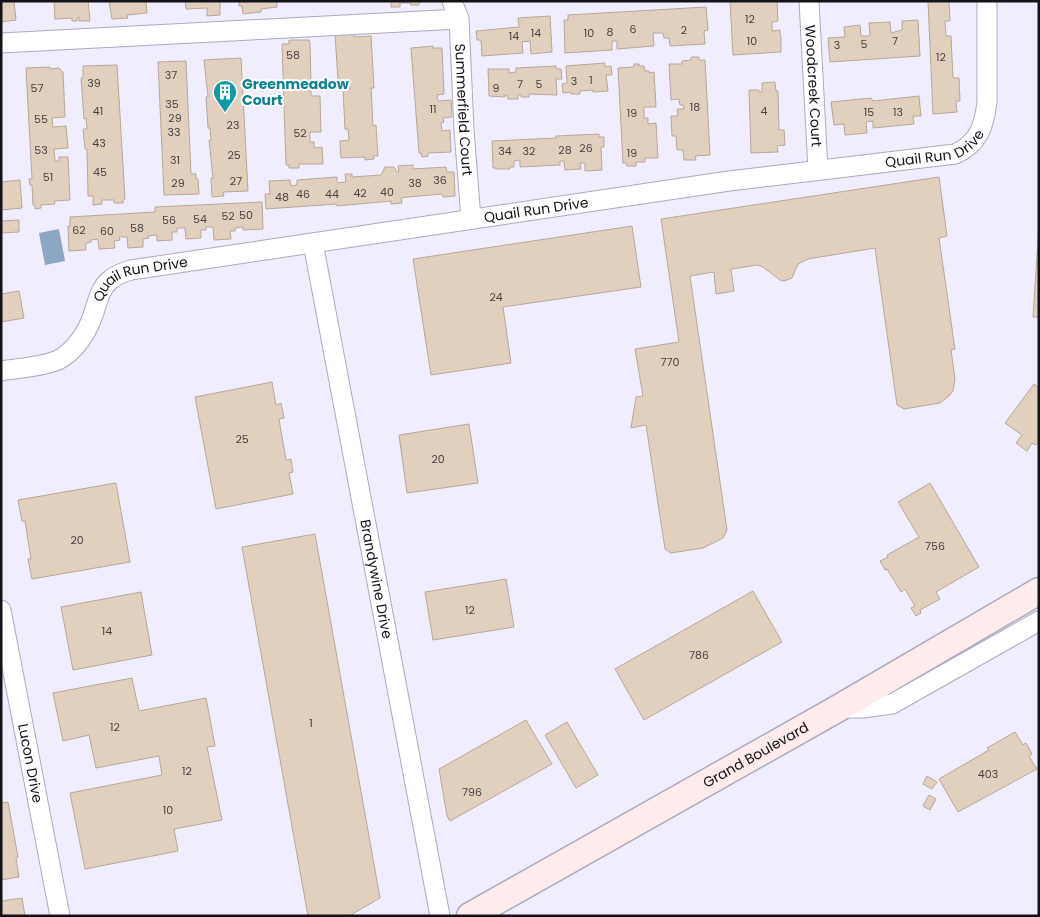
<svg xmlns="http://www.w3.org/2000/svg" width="1040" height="917" viewBox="0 0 1040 917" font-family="Poppins,sans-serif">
<rect width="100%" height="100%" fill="#f0edff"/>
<!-- water -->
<polygon fill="#8ca6c4" points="59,229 65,261 45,265 39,233"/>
<!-- building -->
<g fill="#e2d0bf" stroke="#b8a797">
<polygon points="1,1 14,1 16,20 1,22"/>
<polygon points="54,1 88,1 90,21 79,21 79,17 77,18 77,21 72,21 72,18 55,19"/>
<polygon points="109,1 146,1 147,13 127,15 128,18 112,19"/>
<polygon points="185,1 220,1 220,15 207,16 207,8 186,9"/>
<polygon points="239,1 277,1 277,7 261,9 261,12 243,14 242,6 239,6"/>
<polygon points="391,1 424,1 419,2 419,5 411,5 410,3 400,3 400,7 391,7"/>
<polygon points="730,1 777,1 778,21 772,22 772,31 780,30 780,36 781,36 781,52 733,55"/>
<polygon points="928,1 949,1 950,21 945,21 946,36 951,36 953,78 959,78 960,101 956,101 957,112 933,114"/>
<polygon points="706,7 708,30 704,31 705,44 670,46 669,38 664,38 663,33 653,33 654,46 617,49 617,41 612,41 612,50 565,53 564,20 568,20 568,15"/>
<polygon points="550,16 552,52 531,54 530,41 522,42 523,53 482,56 481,40 477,40 476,31 519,27 518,18"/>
<polygon points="918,20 920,56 830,62 828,38 845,37 844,27 860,25 861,36 870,36 869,23 890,22 891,33 902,30 902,21"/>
<polygon points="354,33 354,37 371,36 374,88 371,88 373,126 376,125 378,156 373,156 374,159 365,160 365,157 341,158 340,141 349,140 348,129 345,129 343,89 350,89 349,80 338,80 335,34"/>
<polygon points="289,40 309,40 310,43 311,83 307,83 307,90 311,90 311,96 320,96 321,132 310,132 310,142 314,142 314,148 322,147 323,164 299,164 299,168 289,168 289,165 286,165 282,44 289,44"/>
<polygon points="433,46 433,48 442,48 444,94 437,95 438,101 451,100 452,117 443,118 444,122 441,123 442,131 450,130 451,152 428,153 428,156 422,157 421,153 419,153 411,48"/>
<polygon points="691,57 699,57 699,60 705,60 710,155 695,156 696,160 684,160 683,150 677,150 676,136 672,136 671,116 678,116 677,109 684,109 683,105 680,105 679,99 671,100 669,64 682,64 682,61 691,60"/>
<polygon points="241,58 248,191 223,192 224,196 212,197 211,178 213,178 209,140 211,140 210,128 208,128 206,97 208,97 204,60"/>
<polygon points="186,61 191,174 196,174 196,179 198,179 199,194 164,195 158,62"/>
<polygon points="605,63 605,67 611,66 612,75 606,75 608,91 593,92 593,90 580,91 580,94 571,94 571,92 563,93 562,84 567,83 566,66"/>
<polygon points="634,64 639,64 639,66 644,66 645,71 649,71 649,73 654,72 656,107 644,107 644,118 648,118 648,124 656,123 658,158 645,158 645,162 636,162 636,166 627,166 626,163 623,163 618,68 634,67"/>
<polygon points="117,65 125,199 123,200 123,203 114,203 114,200 102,200 102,204 93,205 93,196 88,196 87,149 85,149 83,129 87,129 86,118 84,119 81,78 83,78 83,66"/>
<polygon points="556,66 556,69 561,69 562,79 556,79 557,95 529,94 529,97 521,97 521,95 518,95 518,99 508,99 507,95 505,95 505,97 489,96 488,69 509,69 509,73 516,72 516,68"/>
<polygon points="50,67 50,69 59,68 63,72 65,117 52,118 53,127 66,126 68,148 54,149 55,161 59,161 59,157 68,157 70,200 54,201 55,204 41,205 41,208 35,209 35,205 33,205 32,185 30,185 29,179 32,179 26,68"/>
<polygon points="775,82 776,91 778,91 779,130 784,130 785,145 777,146 778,152 751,153 749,90 759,90 759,92 762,92 762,83"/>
<polygon points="919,96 921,116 913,116 914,124 873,128 873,121 866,122 867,133 845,135 844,124 834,125 831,102 871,98 873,101"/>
<polygon points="599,134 599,137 604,137 604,147 601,147 602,170 585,171 585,163 580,163 581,169 565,170 564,161 560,161 560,165 520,167 520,160 514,161 514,167 510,167 510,169 496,169 496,168 493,168 492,141 556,138 556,136"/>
<polygon points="413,165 413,169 446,167 447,172 454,172 455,196 443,197 442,194 408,197 401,198 402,203 391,204 391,201 337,206 337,204 266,209 265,194 270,194 269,181 290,180 291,186 297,185 297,180 337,177 337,183 346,182 345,174 352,174 352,177 381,175 385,167 394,167 397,172 399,172 398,166"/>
<polygon points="939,177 947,236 939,238 955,349 951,350 955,379 953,391 949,396 940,403 904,409 897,405 875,248 808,259 798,264 792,278 784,281 780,280 763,267 757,265 731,269 734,291 716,294 714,272 690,276 727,530 723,538 703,548 671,553 665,549 646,425 631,428 636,397 643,396 635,349 679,342 661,219"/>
<polygon points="20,180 22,208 1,210 1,182"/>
<polygon points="262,202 263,229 243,230 243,227 235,228 235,231 230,231 231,239 214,240 213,227 206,227 206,230 201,230 201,238 186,239 185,228 177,228 177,232 172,232 172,240 157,241 157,235 148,236 149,238 143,239 143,247 128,248 127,237 119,237 120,240 114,241 115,248 99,249 98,239 91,240 91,242 86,243 86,250 69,251 68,226 70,226 70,217 155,212 155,207"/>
<polygon points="19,220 19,232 1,233 1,221"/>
<polygon points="1039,225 1039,317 1033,317"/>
<polygon points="632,226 641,287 503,307 511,363 431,375 413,259"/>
<polygon points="19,291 24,318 1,322 1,294"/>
<polygon points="272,382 276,405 281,403 284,418 279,419 286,460 291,459 293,472 289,473 293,494 216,509 195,397"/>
<polygon points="1034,384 1039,388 1039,442 1036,445 1032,443 1027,451 1016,443 1022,435 1005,423"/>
<polygon points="469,424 478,483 407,493 399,435"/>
<polygon points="116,483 130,562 32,579 28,559 31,559 25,521 22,521 18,500"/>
<polygon points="930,483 979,567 936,592 940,599 920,610 921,613 916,616 911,608 915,606 905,589 901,592 887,569 885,570 880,561 888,557 887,555 919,537 898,502"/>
<polygon points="315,534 380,898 349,916 308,916 242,547"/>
<polygon points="506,579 514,627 433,640 425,592"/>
<polygon points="753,591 782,642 644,720 615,669"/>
<polygon points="141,592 152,655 73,670 61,607"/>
<polygon points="132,678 139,711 206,698 215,746 207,747 222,820 174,829 178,851 85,869 70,793 162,775 159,756 96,768 89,735 63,741 53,693"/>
<polygon points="526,720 552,764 450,821 447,816 439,769"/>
<polygon points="567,722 598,775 576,788 545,735"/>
<polygon points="1015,732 1023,745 1026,743 1032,754 1029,756 1037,769 958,812 939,779 989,750 987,748"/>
<polygon points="927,776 937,782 932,789 923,784"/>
<polygon points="929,795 936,799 930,810 923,806"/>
<polygon points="8,802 18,857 16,858 19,877 1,880 1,803"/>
<polygon points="22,898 25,916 1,916 1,901"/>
</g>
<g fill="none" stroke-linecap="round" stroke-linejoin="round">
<!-- street casing -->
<g stroke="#aeaabf" stroke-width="21">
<g id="street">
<path id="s1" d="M452,1L459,19L464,130L471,219"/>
<path id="s2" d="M809,1L818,170"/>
<polyline points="1,43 459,19"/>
<path id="s3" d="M313,243L440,916"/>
<path id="s4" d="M1,371C18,368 43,367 58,360C74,352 86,334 92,318C97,305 99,289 110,280C117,274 124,272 131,270L729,181L955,154C978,144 984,127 987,102V1"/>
<path id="s5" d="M1,610L60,916"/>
<polyline points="841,708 863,708 892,704 1039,621"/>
</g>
</g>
<!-- secondary casing -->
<g stroke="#aeaabf" stroke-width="29">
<g id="secondary">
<path id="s6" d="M470,916L837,709L1039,591"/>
</g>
</g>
<!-- street -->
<use href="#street" stroke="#fff" stroke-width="19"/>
<!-- secondary -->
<use href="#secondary" stroke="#feeced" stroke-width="26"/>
</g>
<!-- icons -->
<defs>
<g id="building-pin" transform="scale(1.25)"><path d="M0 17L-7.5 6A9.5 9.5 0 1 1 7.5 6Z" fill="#0f9aa8" stroke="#fdfdfd"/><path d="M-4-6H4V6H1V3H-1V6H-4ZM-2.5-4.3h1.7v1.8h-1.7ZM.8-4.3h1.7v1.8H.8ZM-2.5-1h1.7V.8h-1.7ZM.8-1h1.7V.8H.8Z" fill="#fff"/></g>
</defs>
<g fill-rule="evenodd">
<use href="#building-pin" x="225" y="92"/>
</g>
<g text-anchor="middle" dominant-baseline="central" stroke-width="4" stroke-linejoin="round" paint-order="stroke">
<!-- number labels -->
<g font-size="11" fill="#484242">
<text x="750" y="19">12</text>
<text x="633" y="29">6</text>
<text x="684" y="30">2</text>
<text x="610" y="32">8</text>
<text x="536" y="33">14</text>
<text x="589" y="33">10</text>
<text x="514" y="36">14</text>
<text x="752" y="41">10</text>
<text x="895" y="41">7</text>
<text x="864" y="44">5</text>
<text x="837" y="45">3</text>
<text x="293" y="55">58</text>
<text x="941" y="57">12</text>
<text x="171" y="75">37</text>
<text x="591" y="80">1</text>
<text x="574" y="81">3</text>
<text x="94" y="83">39</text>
<text x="520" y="84">7</text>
<text x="539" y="84">5</text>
<text x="37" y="88">57</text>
<text x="496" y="88">9</text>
<text x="172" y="104">35</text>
<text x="695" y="107">18</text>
<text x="433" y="109">11</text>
<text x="98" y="111">41</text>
<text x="764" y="111">4</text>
<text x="869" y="112">15</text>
<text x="898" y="112">13</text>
<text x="632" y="113">19</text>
<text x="175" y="118">29</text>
<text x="41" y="119">55</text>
<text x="233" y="125">23</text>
<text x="174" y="132">33</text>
<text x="300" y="133">52</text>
<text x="99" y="143">43</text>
<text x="586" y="148">26</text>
<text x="41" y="150">53</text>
<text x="565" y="150">28</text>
<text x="505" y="151">34</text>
<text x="529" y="151">32</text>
<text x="632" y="153">19</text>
<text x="234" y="155">25</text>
<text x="175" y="160">31</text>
<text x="100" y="172">45</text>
<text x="48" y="177">51</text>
<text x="440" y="180">36</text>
<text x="236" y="181">27</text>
<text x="178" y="183">29</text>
<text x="415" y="183">38</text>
<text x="387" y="192">40</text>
<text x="360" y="193">42</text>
<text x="303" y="194">46</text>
<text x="332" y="194">44</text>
<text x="282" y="197">48</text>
<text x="246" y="215">50</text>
<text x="228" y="216">52</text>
<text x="200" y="219">54</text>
<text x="169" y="220">56</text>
<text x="137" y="228">58</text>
<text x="79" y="230">62</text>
<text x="107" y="231">60</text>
<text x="496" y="297">24</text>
<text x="670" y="362">770</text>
<text x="242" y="439">25</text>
<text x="438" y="459">20</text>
<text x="77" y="540">20</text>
<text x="935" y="546">756</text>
<text x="470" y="610">12</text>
<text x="107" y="631">14</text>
<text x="699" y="655">786</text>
<text x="311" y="723">1</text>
<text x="115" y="727">12</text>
<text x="187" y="771">12</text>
<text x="988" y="774">403</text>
<text x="472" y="792">796</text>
<text x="168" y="810">10</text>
</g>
<!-- culture labels -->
<g font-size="14" font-weight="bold" fill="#0d838f" stroke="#fdfdfd" text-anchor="start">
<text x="242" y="84">Greenmeadow<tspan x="242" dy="16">Court</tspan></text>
</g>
<!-- street labels -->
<g font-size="14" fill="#141219" stroke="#fdfdfd">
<text stroke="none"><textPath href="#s2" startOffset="85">Woodcreek Court</textPath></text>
<text stroke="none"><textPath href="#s1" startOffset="110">Summerfield Court</textPath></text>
<text stroke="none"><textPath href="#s4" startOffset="994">Quail Run Drive</textPath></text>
<text stroke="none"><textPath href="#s4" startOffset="589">Quail Run Drive</textPath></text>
<text stroke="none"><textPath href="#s4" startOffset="184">Quail Run Drive</textPath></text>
<text stroke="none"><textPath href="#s3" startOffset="342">Brandywine Drive</textPath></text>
<text stroke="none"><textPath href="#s6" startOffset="328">Grand Boulevard</textPath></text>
<text stroke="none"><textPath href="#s5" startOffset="156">Lucon Drive</textPath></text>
</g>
</g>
<!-- border -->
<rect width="1040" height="917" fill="none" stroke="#141219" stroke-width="5"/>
</svg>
